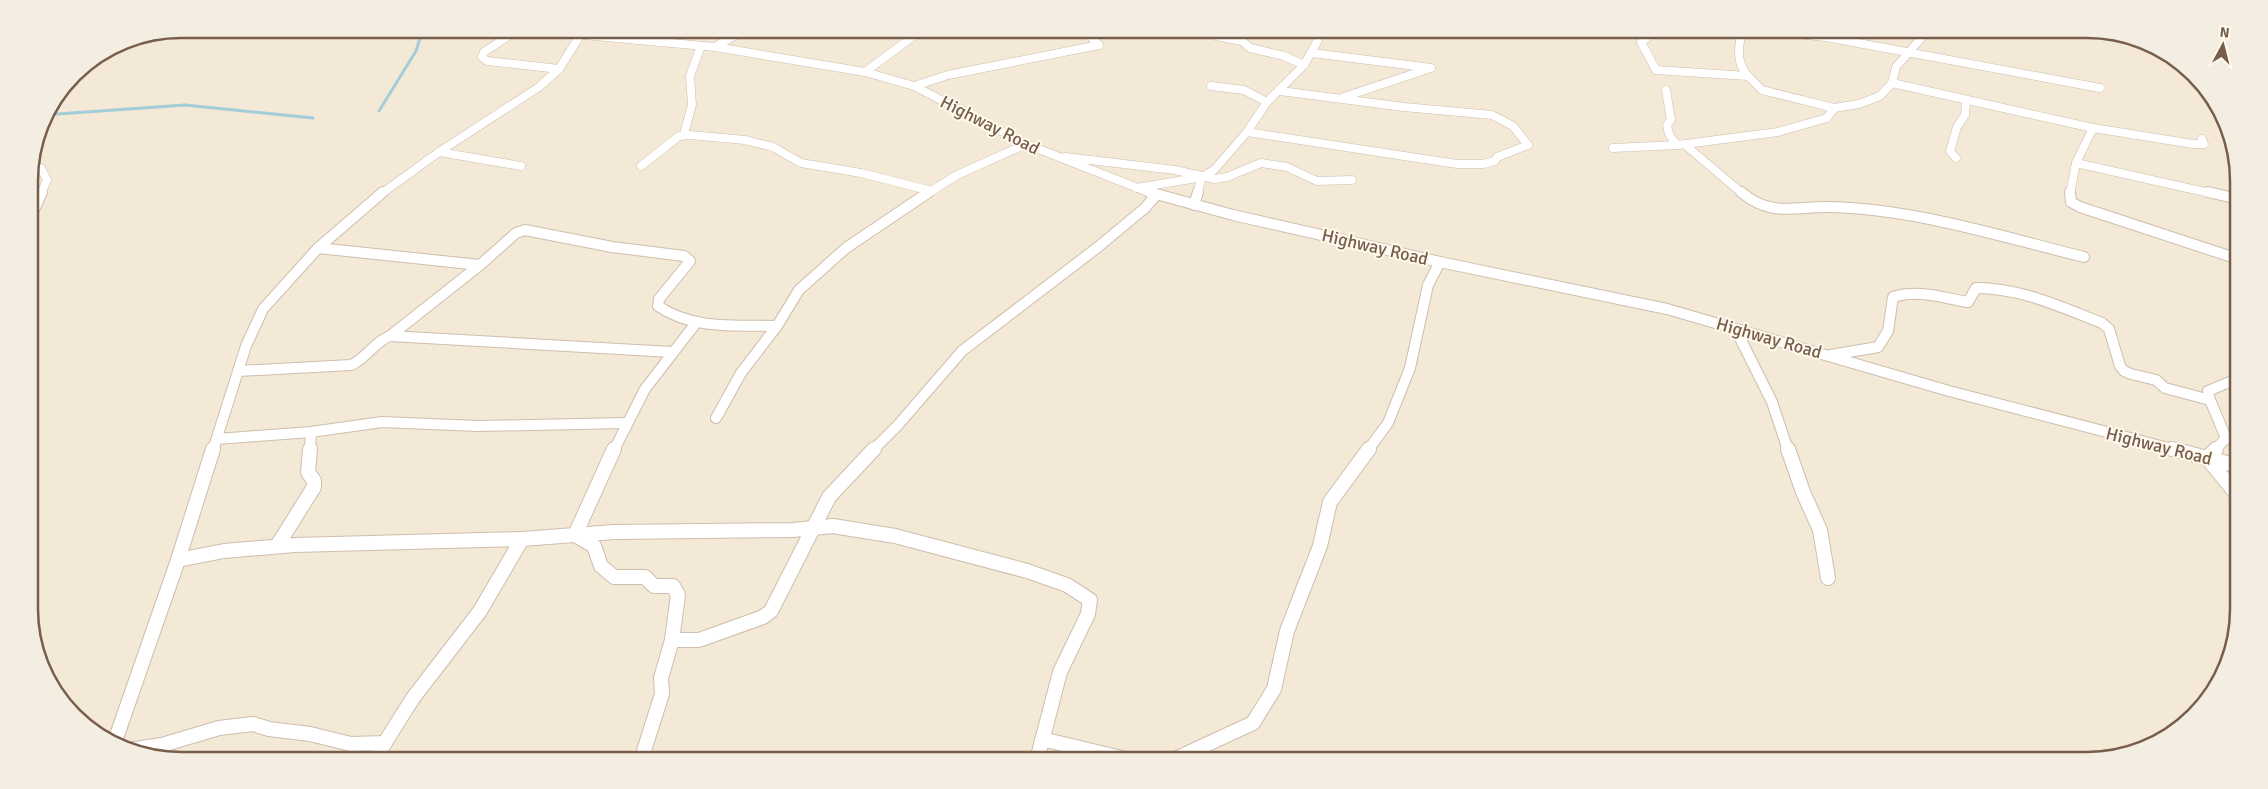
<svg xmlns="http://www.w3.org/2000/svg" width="2268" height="789" viewBox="0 0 2268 789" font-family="Signika,sans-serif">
<rect width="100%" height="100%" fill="#fdf6e8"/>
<!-- residential -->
<polygon fill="#f4e8d6" points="180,29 2088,29 2136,37 2202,81 2224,114 2238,160 2239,609 2231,657 2214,693 2180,729 2137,752 2097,760 180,760 132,752 66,708 32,638 29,170 45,113 80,67 123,40"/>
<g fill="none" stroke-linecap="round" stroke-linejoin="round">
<!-- stream -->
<g stroke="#a2cdd9" stroke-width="3">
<polyline points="379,111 416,51 423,29"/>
<polyline points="44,115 185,105 313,118"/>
</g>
<!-- minor-far2 casing -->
<g stroke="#cfbead" stroke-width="9">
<g id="minor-far2">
<polyline points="518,29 715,47 865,72 914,86 1026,144 1153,194"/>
<polyline points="519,29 484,52 482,57 487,61 559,69"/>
<polyline points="1649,29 1647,38 1641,42 1656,70 1748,76 1762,90 1834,108 1859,104 1880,96 1892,83 1896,67 1929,29"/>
<path d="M1742,29C1739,46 1735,62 1748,76"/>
<polyline points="1746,29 1826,37 2100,88"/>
<polyline points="1216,36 1242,41 1250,48 1284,56 1304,65"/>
<polyline points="715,47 746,29"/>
<polyline points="1312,53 1431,68 1344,97"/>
<polyline points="865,72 923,29"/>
<polyline points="1892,83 2093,128 2193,144 2204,144 2202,139"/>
<polyline points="914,86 948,75 1099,45 1083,29"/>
<polyline points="1211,86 1244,90 1267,102"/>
<path d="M1666,90L1671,120L1667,125C1668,134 1671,139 1678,145"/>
<polyline points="1247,132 1457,164 1483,164 1495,161 1497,157 1528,145 1513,126 1492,115 1404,107 1280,91"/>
<polyline points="684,134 692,105 690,76 701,46"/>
<polyline points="1684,144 1743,194"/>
<polyline points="1613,148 1678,145 1778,132 1827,118 1834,108"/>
<polyline points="439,152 521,166"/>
<polyline points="1065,157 1175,170 1215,179 1227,177 1261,163 1287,167 1317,181 1352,180"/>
<polyline points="1956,158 1950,151 1957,127 1965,115 1966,102"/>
<polyline points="2076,163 2214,194"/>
<polyline points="31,164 41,168 47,180 41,194"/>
<polyline points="641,166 679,136 690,135 745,140 773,147 801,163 861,173 932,191"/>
<polyline points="1137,188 1202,177 1214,170 1247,132 1267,102 1304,65 1318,40 1317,29"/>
<polyline points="381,194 439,152 539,87 559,69 581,34"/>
<polyline points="927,194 957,175 1026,144"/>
<polyline points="1197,194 1202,177"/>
<polyline points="2070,194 2076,163 2093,128"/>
</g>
</g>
<!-- minor-far1 casing -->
<g stroke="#cfbead" stroke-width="12">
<g id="minor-far1">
<polyline points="1149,192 1233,215 1440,262 1667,309 1949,391 2176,450"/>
<path d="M1741,192C1772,218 1795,206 1831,207C1915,209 2003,237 2084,257"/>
<polyline points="2070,192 2071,202 2080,207 2238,259"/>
<polyline points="2208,192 2238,199"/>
<polyline points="1194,205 1198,192"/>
<polyline points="29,216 33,212 42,192"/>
<polyline points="318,248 480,265"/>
<polyline points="1743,330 1740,338 1772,402 1788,450"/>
<polyline points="390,336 672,352"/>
<path d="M1831,355L1878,347L1888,331L1893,297C1918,289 1943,298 1968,302L1976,288C2021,288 2061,307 2102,323L2109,329L2120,366L2124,371L2131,374L2156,380L2165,388L2210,400L2226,438L2215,450"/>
<path d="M238,371L351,365C366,359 375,341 390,336L480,265L516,233L525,230L612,247L684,256L690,261L659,299L658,306C693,330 736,325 777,326"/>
<polyline points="2210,400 2208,391 2239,378"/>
<polyline points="716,418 741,373 777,326 799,290 846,248 929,192"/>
<polyline points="2226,438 2239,440"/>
<polyline points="217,439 311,432 382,422 478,426 626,423"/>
<polyline points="213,450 246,346 263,309 318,248 383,192"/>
<polyline points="310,450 311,432"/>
<polyline points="614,450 645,389 696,323"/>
<polyline points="873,450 898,425 962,351 1098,247 1145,208 1156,195"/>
<polyline points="1368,450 1388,423 1410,368 1428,285 1440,262"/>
</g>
</g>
<!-- minor casing -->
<g stroke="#cfbead" stroke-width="16">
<g id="minor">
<polyline points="614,449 575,535 594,546 601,566 614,577 645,577 654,586 673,586 678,595 672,640 699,640 763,617 771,611 829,497 874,449"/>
<polyline points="1788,449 1803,492 1820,530 1828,578"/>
<polyline points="2172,449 2239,466"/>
<polyline points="2216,449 2207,458 2239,497"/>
<polyline points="277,546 314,487 314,481 308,472 310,449"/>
<polyline points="178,560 224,551 295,545 522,539 614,532 793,530 833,526 895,536 1027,571 1067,585 1090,600 1088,614 1060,672 1037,760"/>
<polyline points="1042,739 1130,760"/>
<polyline points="115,741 178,560 213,449"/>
<polyline points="129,750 162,745 219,728 253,724 269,729 310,734 351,744 385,743"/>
<polyline points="374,760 413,698 480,611 522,539"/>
<polyline points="641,760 662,694 661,678 672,640"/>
<polyline points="1173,760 1253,723 1274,689 1287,631 1320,546 1330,502 1369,449"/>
</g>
</g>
<!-- minor-far2 -->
<use href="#minor-far2" stroke="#fff" stroke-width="8"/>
<!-- minor-far1 -->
<use href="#minor-far1" stroke="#fff" stroke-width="10"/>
<!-- minor -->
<use href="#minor" stroke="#fff" stroke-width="14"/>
</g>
<g text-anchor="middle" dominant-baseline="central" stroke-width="4" stroke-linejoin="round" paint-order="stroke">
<!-- street labels -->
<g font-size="18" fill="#775e4b" stroke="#fff9ee">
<text transform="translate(990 125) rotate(27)">Highway Road</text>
<text transform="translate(1375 247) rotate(13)">Highway Road</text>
<text transform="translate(1769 338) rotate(16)">Highway Road</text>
<text transform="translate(2159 446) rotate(14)">Highway Road</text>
</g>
</g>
<!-- crop -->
<path d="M0 0H2268V789H0ZM181 38H2087A143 143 0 0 1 2230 181V609A143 143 0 0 1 2087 752H181A143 143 0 0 1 38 609V181A143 143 0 0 1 181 38Z" fill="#f4ede1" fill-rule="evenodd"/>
<path fill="none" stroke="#775e4b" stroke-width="2.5" d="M181 38H2087A143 143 0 0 1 2230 181V609A143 143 0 0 1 2087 752H181A143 143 0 0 1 38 609V181A143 143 0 0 1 181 38Z"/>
<!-- north arrow -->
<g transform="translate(2223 45) rotate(7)" stroke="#fff9ee" stroke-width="4" paint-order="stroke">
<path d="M0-4L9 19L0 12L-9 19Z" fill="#775e4b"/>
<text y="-8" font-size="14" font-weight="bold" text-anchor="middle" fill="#775e4b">N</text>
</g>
</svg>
